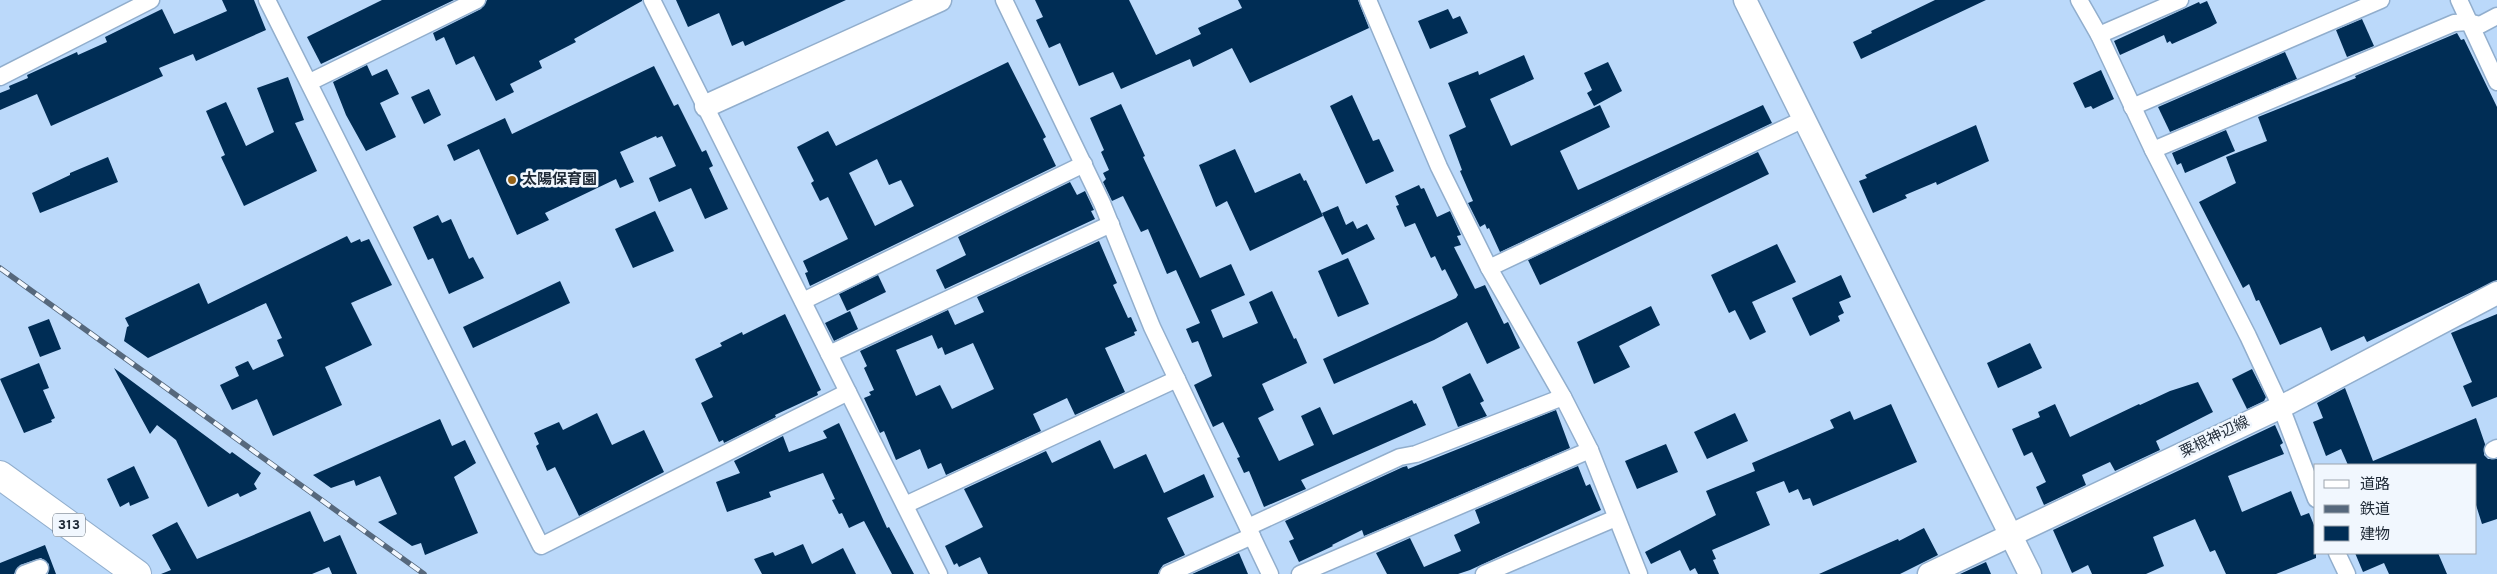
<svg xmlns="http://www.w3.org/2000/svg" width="2497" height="574" viewBox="0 0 2497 574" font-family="Overpass,'Noto Sans JP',sans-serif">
<rect width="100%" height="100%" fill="#bbd9fa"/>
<!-- building -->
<g fill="#002d55" fill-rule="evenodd">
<polygon points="222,0 254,0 266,30 196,61 193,54 159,68 163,76 51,126 37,94 0,110 0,93 10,89 9,86 28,78 27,75 77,52 78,55 107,42 105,37 162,9 174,34 227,11"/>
<polygon points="382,0 454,0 321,64 307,37"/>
<polygon points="487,0 642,0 642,1 574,39 576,42 539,61 542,68 510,84 514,92 496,101 474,56 456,65 444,37 436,41 433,33 481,9"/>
<polygon points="676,0 846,0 745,46 743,41 732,46 719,13 688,27"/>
<polygon points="1035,0 1129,0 1156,55 1201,34 1198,28 1242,8 1238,0 1358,0 1369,28 1250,83 1232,48 1193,67 1190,59 1121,89 1113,72 1079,86 1060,43 1049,48 1036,20 1043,17"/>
<polygon points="1935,0 1986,0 1861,59 1853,42 1872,33 1871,31"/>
<polygon points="2207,1 2217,23 2210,27 2172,44 2170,41 2167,43 2164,35 2120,55 2114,41 2199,2 2200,4"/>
<polygon points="1448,9 1453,19 1460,16 1468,33 1430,49 1418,21"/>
<polygon points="2362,19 2374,46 2347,57 2336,30"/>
<polygon points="2457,33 2461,40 2464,39 2497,107 2497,280 2367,342 2364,336 2331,351 2321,327 2280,345 2259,300 2256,301 2249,284 2243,288 2199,202 2236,183 2226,157 2267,141 2258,117 2356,78 2355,76"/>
<polygon points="2285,52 2297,79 2170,132 2158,107"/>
<polygon points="1524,55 1534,79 1490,99 1511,146 1600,105 1610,127 1560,151 1578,190 1763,105 1772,123 1500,252 1489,228 1487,229 1485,224 1480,227 1468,203 1473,201 1460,171 1462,170 1449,135 1466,127 1448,83 1478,71 1479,75"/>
<path d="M1008,62L1046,137L1043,139L1056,166L810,286L805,273L808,272L803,261L848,239L828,197L820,201L811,183L814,181L797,147L828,131L836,146ZM877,159L889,185L901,180L914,206L875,226L849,173Z"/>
<polygon points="1608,62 1622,91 1594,106 1587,93 1592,90 1584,73"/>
<polygon points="367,65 372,76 387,69 399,94 380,103 396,137 366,151 346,115 333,82"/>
<polygon points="654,66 674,106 678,104 702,152 706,150 713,166 709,168 728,209 705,219 691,188 659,202 649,178 676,166 662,136 657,138 656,136 620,152 634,182 620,188 616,179 545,213 549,220 517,235 479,149 454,161 447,145 505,118 512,134"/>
<polygon points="2101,70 2114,99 2093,109 2091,106 2085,108 2073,83"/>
<polygon points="288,77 304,120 295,123 317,171 244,206 221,157 225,155 206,111 226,102 246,146 274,132 257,88"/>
<polygon points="429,89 441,115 424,124 411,97"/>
<polygon points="1352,95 1373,141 1379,139 1394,171 1366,184 1330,106"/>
<polygon points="1121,104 1145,156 1143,157 1200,278 1231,264 1245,295 1211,310 1223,338 1258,323 1249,302 1272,291 1294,339 1296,338 1307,363 1262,384 1274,410 1258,418 1279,461 1314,445 1301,416 1320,407 1333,435 1412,400 1414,404 1416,403 1426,425 1301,480 1306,489 1264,507 1249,471 1244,473 1237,458 1240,457 1223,422 1213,427 1194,385 1212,376 1198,341 1192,343 1186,329 1200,323 1176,270 1167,274 1148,229 1141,232 1123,196 1112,201 1103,182 1106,179 1103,173 1109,170 1101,152 1104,150 1090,118"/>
<polygon points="1976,125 1989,161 1937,185 1936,182 1905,195 1907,198 1873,213 1859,181 1867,178 1865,175"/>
<polygon points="2226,130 2235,151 2185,173 2181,163 2177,165 2172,153"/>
<polygon points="1235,149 1255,193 1300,173 1304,181 1306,180 1323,216 1250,251 1227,201 1216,207 1199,165"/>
<polygon points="1758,152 1769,174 1540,285 1528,260"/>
<polygon points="108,157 118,182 40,213 32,193 70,175 70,173"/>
<polygon points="1070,182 1077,195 1085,191 1094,210 1091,211 1095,219 945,289 936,270 966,255 958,237"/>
<polygon points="1419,185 1421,189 1424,188 1437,217 1450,211 1461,235 1457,236 1461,245 1454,247 1475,289 1485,285 1504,324 1508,322 1520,348 1487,364 1467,322 1434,340 1334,384 1323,359 1456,298 1458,295 1445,269 1442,271 1435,256 1431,258 1415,223 1405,227 1396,206 1399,205 1395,196"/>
<polygon points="1338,206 1346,225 1353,221 1357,229 1367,224 1375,239 1342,255 1322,213"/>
<polygon points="655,211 674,251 633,268 615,229"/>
<polygon points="438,215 442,223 451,219 469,259 473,257 484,278 449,294 433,258 428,260 413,227"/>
<polygon points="347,236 351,243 360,239 361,242 369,239 392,285 351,303 372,345 325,367 342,405 273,436 257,399 232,410 220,385 239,376 235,367 248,361 253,370 284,356 277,340 282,338 266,303 148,358 124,341 127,327 129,326 125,318 199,283 208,304"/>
<path d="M1099,241L1117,283L1113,285L1128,318L1131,317L1137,331L1134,332L1135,335L1105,348L1125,392L1075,415L1067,398L1033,414L1041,431L946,475L941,463L928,469L920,449L896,460L884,431L880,433L864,398L871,395L869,392L874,390L864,368L867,366L860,351L948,310L955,325L984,312L977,297ZM932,335L938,349L942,347L945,355L973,343L994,389L952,409L940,385L916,396L896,350Z"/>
<polygon points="1777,244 1796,282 1752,302 1766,332 1750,340 1735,310 1729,313 1711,275"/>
<polygon points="1348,258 1369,304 1338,317 1318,271"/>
<polygon points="878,275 886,292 847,311 839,294"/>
<polygon points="1841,275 1851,297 1839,302 1844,313 1838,316 1840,321 1810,336 1792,298"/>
<polygon points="560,281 570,303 473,348 463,327"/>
<polygon points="1651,306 1660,325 1619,346 1630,367 1594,384 1577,342"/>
<polygon points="850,311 858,329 834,341 825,323"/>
<polygon points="785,314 821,390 817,392 818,395 775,415 776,417 724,443 723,440 719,442 701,403 713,397 695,359 722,346 720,343 742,332 743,335"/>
<polygon points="2497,314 2497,397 2472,407 2463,386 2472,382 2451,333"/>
<polygon points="49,319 61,349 40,357 28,327"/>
<polygon points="2030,343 2042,368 1998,388 1987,363"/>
<polygon points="39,363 49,388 43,390 55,418 51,420 52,422 24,433 0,379"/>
<polygon points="114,368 230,454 232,452 261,473 254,484 257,489 240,497 238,493 208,507 176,440 157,425 150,434"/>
<polygon points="2252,369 2266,397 2264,401 2247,409 2232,379"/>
<polygon points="1470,373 1484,401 1480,403 1487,416 1458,427 1442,387"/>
<polygon points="2198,382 2213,412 2156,441 2160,450 2115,471 2110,462 2082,475 2086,485 2044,505 2036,487 2046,482 2032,452 2024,456 2012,429 2040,417 2038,412 2055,404 2070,437 2139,404 2140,405 2170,391"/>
<polygon points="2345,388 2373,461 2476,418 2485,444 2484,455 2488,459 2497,459 2497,519 2482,524 2476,505 2476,465 2348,465 2341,449 2326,456 2313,422 2323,418 2317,403"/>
<polygon points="1891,404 1917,462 1813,506 1810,498 1803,500 1798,489 1789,493 1784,481 1756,492 1770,525 1712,550 1716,559 1713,560 1719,574 1698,574 1695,568 1690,571 1680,550 1651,564 1645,552 1716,515 1706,491 1755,471 1752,463 1834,428 1830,420 1850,411 1854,420"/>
<polygon points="1556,410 1570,448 1364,536 1362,530 1332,545 1333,546 1299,562 1298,560 1289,541 1294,539 1285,521 1403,467 1407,466 1408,469"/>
<polygon points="597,413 612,445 644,430 664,472 579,516 555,467 547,471 536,446 539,444 534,433 559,422 563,430"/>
<polygon points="1735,413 1748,441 1707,459 1694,432"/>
<polygon points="440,419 452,446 465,440 476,463 454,477 478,533 425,555 421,543 412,546 378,522 397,514 380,476 356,486 354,480 331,488 313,475"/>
<polygon points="839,423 887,528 889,527 914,574 892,574 864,521 849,528 842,513 839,514 832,500 835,499 823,473 769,492 771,497 727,512 716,482 740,473 734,461 783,436 789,452 827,438 823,431"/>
<polygon points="2275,425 2283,443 2280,445 2284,454 2228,476 2242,512 2291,491 2301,516 2309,513 2316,530 2316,558 2276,574 2226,574 2215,550 2210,552 2195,519 2153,537 2164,566 2146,574 2092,574 2088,565 2072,573 2053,530"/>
<polygon points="1100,440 1114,469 1146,454 1164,493 1204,474 1214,497 1167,518 1185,555 1163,565 1158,574 988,574 980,557 959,567 957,563 954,565 945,546 983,527 964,489 1046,451 1052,463"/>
<polygon points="1666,444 1678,472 1637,489 1625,461"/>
<polygon points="134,466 149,498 130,506 129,502 120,507 107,479"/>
<polygon points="1578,466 1586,486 1590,484 1601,510 1470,570 1458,574 1387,574 1376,553 1410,538 1424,567 1461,551 1454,535 1480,523 1475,510"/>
<polygon points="310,511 324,542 340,535 357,574 332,574 329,567 312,574 161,574 171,570 152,535 177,522 197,559"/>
<polygon points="1924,528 1938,555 1900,574 1819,574 1891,542 1898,539 1899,541"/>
<polygon points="803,544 812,564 843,548 856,574 762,574 754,559 773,552 775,556"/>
<polygon points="45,545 56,574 48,574 49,564 41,558 20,565 14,574 0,574 0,563"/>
<polygon points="1239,553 1248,574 1192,574"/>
<polygon points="2355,553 2438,553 2447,574 2389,574 2384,563 2363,572"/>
<polygon points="1986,562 1991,574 1960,574"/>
</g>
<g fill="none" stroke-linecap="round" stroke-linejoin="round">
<!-- street casing -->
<g stroke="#91aecd" stroke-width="19">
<g id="street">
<polyline points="267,0 541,546 848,392"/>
<polyline points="652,0 939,574"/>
<polyline points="1004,0 1102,203 1152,327 1270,574"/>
<polyline points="1368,0 1439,167 1489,268 1563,397 1590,450 1639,574"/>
<polyline points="2079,0 2099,35 2153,150 2248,336 2281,407 2316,499"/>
<polyline points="2459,0 2497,82"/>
<polyline points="2099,35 2180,0"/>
<polyline points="0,77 151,0"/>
<polyline points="310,82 477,0"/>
<polyline points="2132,107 2381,0"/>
<polyline points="2153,150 2454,23 2468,22 2480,25 2497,16"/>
<polyline points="1489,268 1804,119"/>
<polyline points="803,301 1084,164"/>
<polyline points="829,354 1111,224"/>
<polyline points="2493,450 2497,448"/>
<polyline points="905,505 1177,379"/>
<polyline points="1248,527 1400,457 1416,454 1563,397"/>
<polyline points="2337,553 2347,574"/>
<polyline points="24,574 40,568"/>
<polyline points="1168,574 1252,536"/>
<polyline points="1300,574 1590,450"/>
<polyline points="1484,574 1616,518"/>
</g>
</g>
<!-- secondary casing -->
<g stroke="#91aecd" stroke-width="25">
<g id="secondary">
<polyline points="1745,0 2030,574"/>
<polyline points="706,106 940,0"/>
<polyline points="1929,574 2281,407 2497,293"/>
</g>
</g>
<!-- highway casing -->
<g stroke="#91aecd" stroke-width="30">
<polyline id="highway" points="0,475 137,574"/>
</g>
<!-- street -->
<use href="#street" stroke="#fff" stroke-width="16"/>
<!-- secondary -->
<use href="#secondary" stroke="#fff" stroke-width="22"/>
<!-- highway -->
<use href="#highway" stroke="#fff" stroke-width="28"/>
<!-- rail casing -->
<g stroke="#56687c" stroke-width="5.5">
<polyline id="rail" points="0,268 424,574"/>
</g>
<!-- rail -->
<use href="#rail" stroke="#f1f7fe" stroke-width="4" stroke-dasharray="11" stroke-linecap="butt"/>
</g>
<!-- markers -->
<circle fill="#966317" stroke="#f1f7fe" stroke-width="2" cx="512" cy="180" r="5"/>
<g text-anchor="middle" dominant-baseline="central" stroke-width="5" stroke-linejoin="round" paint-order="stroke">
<!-- shield labels -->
<rect fill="#f1f7fe" stroke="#5d6772" stroke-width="1" x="53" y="513.5" width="32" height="23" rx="4"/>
<g font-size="14" font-weight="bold" fill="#1e2936">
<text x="69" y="525">313</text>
</g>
<!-- poi labels -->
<g font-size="15" font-weight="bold" fill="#1e2936" stroke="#f1f7fe" text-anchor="start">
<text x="522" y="180">太陽保育園</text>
</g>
<!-- street labels -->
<g font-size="15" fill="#1e2936" stroke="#f1f7fe">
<text transform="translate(2215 438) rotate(-26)">粟根神辺線</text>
</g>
</g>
<!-- legend -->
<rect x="2314" y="464" width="162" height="90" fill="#f1f7fe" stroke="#9da5ae"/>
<rect x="2324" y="480" width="25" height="8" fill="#ffffff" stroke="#9da5ae"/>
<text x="2360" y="489" font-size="15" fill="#1e2936">道路</text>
<rect x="2324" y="505" width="25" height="8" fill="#56687c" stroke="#9da5ae"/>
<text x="2360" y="514" font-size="15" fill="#1e2936">鉄道</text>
<rect x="2324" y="526" width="25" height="15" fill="#002d55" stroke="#9da5ae"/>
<text x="2360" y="539" font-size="15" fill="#1e2936">建物</text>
</svg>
